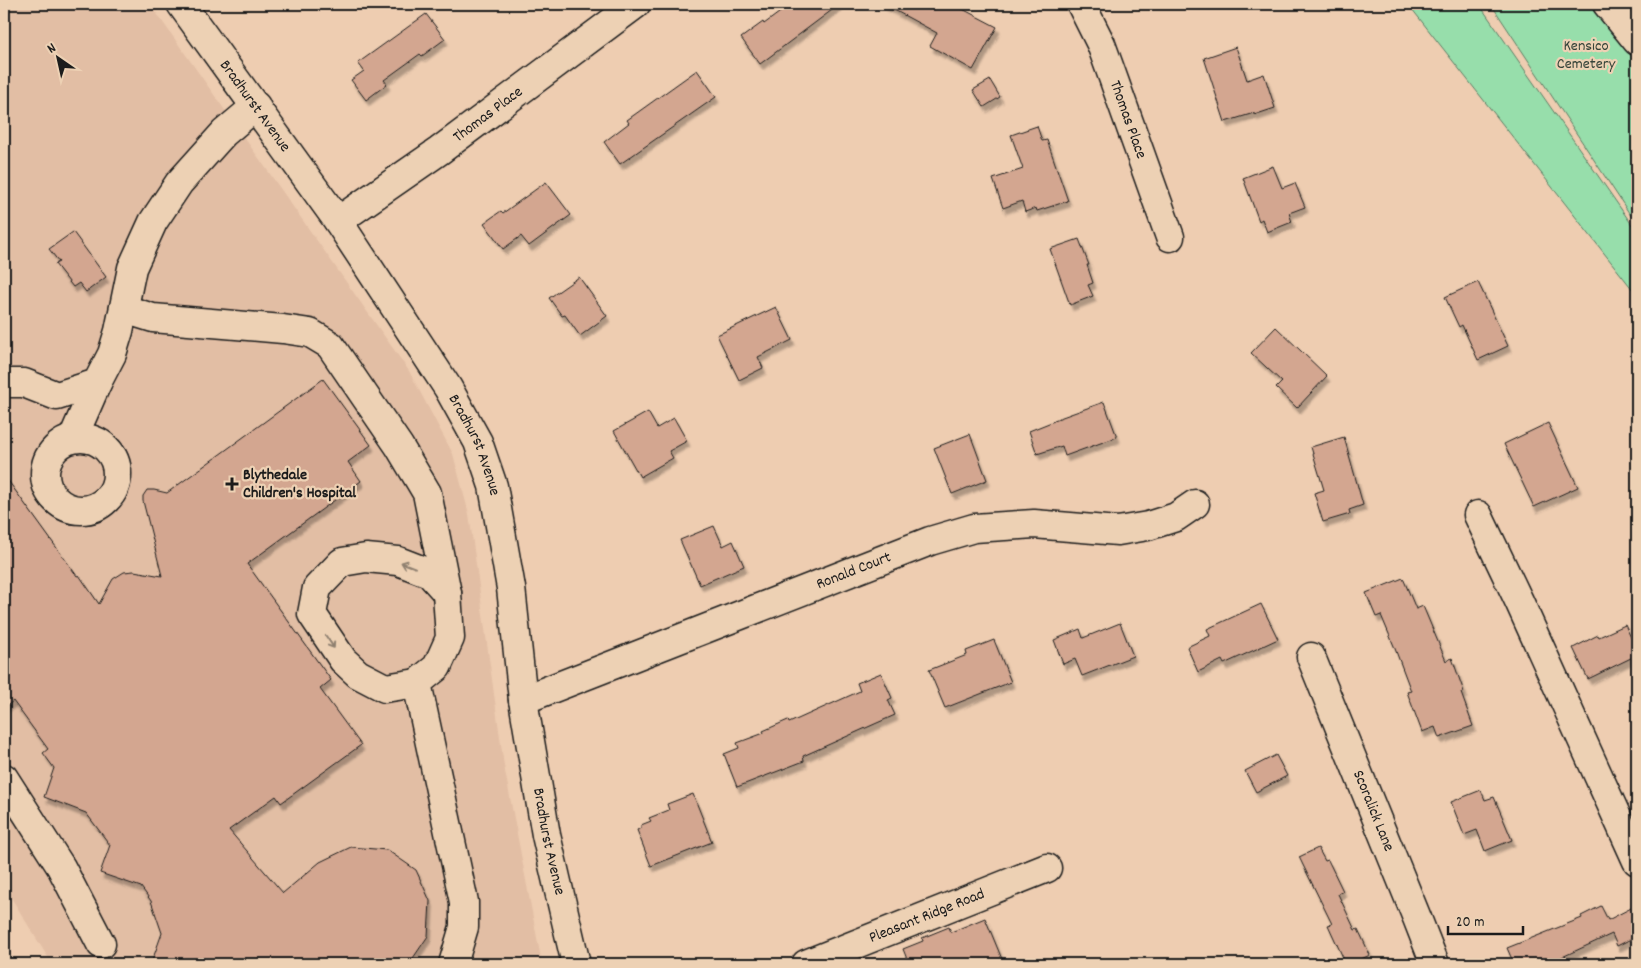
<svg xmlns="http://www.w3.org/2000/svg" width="1641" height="968" viewBox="0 0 1641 968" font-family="Dekko,sans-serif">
<defs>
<filter id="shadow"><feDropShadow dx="3" dy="5.5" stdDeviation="1" flood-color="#0004"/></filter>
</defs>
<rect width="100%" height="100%" fill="#eecdb1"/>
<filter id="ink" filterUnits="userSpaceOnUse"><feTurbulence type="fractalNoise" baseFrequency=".02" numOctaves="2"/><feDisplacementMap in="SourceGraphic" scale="10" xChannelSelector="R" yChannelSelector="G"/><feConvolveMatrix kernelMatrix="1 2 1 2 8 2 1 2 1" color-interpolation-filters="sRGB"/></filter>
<g filter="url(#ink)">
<!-- built -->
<polygon fill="#e2bea4" points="4,4 150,4 409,371 453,454 469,514 504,766 542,964 52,964 4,886"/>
<!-- green -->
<g fill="#97deab" stroke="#5a7d64">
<polygon points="1408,4 1479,4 1637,232 1637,295"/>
<polygon points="1491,4 1637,4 1637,225"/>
</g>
<!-- building -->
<g fill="#d3a690" stroke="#1c1c1c" filter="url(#shadow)">
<polygon points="791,4 840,4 760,64 741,38 763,22 764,24"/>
<polygon points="883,4 953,4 997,27 973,70 930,46 937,33"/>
<polygon points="426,14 445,39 422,56 420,54 384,80 387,84 366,100 351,80 364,71 358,63"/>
<polygon points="1236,47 1247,80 1264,74 1275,108 1254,115 1254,113 1225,122 1204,58"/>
<polygon points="697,70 716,97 620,164 604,142 629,123 627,120"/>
<polygon points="990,80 1000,97 984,107 973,90"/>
<polygon points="1037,126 1042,141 1047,140 1068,201 1037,211 1036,208 1025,212 1022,201 1003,208 993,179 1023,169 1011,135"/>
<polygon points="1273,166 1282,188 1295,183 1305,207 1289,213 1292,222 1267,232 1262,219 1259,221 1243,178"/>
<polygon points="546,182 571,215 529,246 521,236 503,249 484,223 501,211 503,213"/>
<polygon points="73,232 106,277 86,292 79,283 73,287 55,264 59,262 49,249"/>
<polygon points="1079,239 1089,265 1087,265 1093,283 1088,285 1093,296 1070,305 1050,249"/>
<polygon points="579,277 607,316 580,336 565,315 562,316 549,298"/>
<polygon points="1478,282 1508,346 1478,360 1462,325 1459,327 1445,297"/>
<polygon points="776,307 792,340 758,357 763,368 739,380 717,335"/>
<polygon points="1276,327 1327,376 1297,408 1276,388 1282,382 1251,353"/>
<polygon points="323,379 371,445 348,462 361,481 247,564 331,680 320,689 361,745 281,803 276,796 229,830 283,893 320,862 351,847 387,850 416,870 430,901 428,936 409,964 151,964 162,933 151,901 141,887 100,873 110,845 86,813 44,797 54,768 43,753 48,749 13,701 4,708 4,475 77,576 79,575 99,604 113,579 124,572 134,571 162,576 143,501 143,496 147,490 154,490 167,493"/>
<polygon points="1104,402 1117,437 1065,456 1062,446 1037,454 1029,431 1054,421 1054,420"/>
<polygon points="648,412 657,428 674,418 687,441 669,451 673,458 640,477 614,431"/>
<polygon points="1548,423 1578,487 1534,507 1504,444"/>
<polygon points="970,434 987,480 952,494 934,448"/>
<polygon points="1344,437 1363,505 1349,510 1350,514 1323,522 1314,493 1324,490 1311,447"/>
<polygon points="714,526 723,546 733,541 744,566 700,585 680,540"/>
<polygon points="1403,578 1416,609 1423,606 1446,661 1452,658 1464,692 1461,693 1473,726 1439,738 1435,727 1422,732 1407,692 1411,691 1394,646 1381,615 1376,617 1366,593"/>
<polygon points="1261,604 1278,639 1224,664 1222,660 1198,672 1187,647 1210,636 1207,629"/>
<polygon points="1120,623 1133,656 1082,676 1075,659 1063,664 1054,640 1080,629 1083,638"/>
<polygon points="1625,625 1637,650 1637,655 1588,679 1573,648 1598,635 1599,637"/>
<polygon points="994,640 1011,682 945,708 929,670 967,655 966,651"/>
<polygon points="881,673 892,698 888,700 895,715 803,756 804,761 737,787 724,754 739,748 737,743 764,733 763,731 788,720 789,723 860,691 857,683"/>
<polygon points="1276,755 1287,776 1256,792 1245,771"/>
<polygon points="1481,790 1485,800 1494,797 1512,840 1485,851 1477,830 1464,835 1451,802"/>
<polygon points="693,794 712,842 651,866 637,830 641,828 641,825 651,821 649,818 669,810 667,804"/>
<polygon points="1318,848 1325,861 1328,860 1343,891 1338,894 1355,930 1358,929 1370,955 1350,964 1346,964 1328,925 1332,924 1299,857"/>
<polygon points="1637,905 1637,936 1617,946 1612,934 1547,964 1514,964 1507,948 1582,918 1581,916 1601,906 1608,920"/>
<polygon points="985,918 1004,964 909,964 903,949 923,941 922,938 949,927 951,932"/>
</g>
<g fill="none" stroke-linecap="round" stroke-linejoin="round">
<!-- minor casing -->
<g stroke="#1c1c1c" stroke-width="31">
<g id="minor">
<path id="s1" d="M1081,4L1101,44L1170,237"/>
<polyline points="1607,4 1637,41"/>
<path id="s2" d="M338,221L439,151L636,4"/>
<polyline points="124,309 153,318 283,329 310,333 330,345 399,446 427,493 447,593 450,638 437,667 417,683 464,902 464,927 453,964"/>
<polyline points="4,383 24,383 57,396 97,383 112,354 119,331 132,268 153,222 179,183 224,133 256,106"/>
<polyline points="73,438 97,383"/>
<circle cx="81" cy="474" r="36"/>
<polyline points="1478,515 1519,601 1637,861"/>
<path id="s3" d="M1311,657L1417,918L1435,964"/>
<polyline points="417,683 385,688 358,674 343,660 312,614 317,588 342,562 366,558 398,561 429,573 447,593"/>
<path id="s4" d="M523,700L930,541L974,528L1034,524L1118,531L1148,526L1176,517L1195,504"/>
<polyline points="4,778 61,867 101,944"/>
<path id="s5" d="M806,964L1047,868"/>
</g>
</g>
<!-- major casing -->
<g stroke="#1c1c1c" stroke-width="31">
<g id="major">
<path id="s6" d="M181,4L338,221L448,388L478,442L493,486L511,588L523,700L546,835L576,964"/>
</g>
</g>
<!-- minor -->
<use href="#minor" stroke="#edd1b4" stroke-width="28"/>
<!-- major -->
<use href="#major" stroke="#edd1b4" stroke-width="28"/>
</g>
<!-- one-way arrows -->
<defs><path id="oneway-shaft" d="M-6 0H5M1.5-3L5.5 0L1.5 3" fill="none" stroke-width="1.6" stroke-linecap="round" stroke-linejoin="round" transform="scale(1.25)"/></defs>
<g stroke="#8f8070">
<use href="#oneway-shaft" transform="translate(408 565) rotate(-159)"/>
<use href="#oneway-shaft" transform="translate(330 642) rotate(56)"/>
</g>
</g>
<!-- markers -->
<path fill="#1c1c1c" stroke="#edd1b4" stroke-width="2" d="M229.5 476.5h5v5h5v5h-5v5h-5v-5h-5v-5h5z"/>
<g text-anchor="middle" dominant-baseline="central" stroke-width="4.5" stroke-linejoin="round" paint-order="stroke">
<!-- park labels -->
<g font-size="16" fill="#354339" stroke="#edd1b4">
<text x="1586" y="46">Kensico<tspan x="1586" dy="18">Cemetery</tspan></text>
</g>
<!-- street labels -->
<g font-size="16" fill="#1c1c1c" stroke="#edd1b4">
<text stroke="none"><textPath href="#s6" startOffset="126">Bradhurst Avenue</textPath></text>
<text stroke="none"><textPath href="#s2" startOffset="184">Thomas Place</textPath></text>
<text stroke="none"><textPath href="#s1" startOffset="125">Thomas Place</textPath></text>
<text stroke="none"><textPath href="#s6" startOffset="531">Bradhurst Avenue</textPath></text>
<text stroke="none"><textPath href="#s4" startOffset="355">Ronald Court</textPath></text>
<text stroke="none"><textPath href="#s3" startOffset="166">Scoralick Lane</textPath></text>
<text stroke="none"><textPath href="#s6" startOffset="936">Bradhurst Avenue</textPath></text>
<text stroke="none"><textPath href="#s5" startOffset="130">Pleasant Ridge Road</textPath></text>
</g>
<!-- poi labels -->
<g font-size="16" font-weight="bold" fill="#1c1c1c" stroke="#edd1b4" text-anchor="start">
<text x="243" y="475">Blythedale<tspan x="243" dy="18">Children's Hospital</tspan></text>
</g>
</g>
<!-- margin -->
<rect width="1641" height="968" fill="none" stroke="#edd1b4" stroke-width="20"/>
<rect x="10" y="10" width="1621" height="948" fill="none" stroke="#1c1c1c" stroke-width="2" filter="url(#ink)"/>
<!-- north arrow -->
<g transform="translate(58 58) rotate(326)" stroke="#edd1b4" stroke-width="4" paint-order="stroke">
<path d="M0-4L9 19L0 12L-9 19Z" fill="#1c1c1c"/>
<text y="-8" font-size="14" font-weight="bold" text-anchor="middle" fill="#1c1c1c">N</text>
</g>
<!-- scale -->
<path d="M1448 926v8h75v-8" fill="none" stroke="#1c1c1c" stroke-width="2.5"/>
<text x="1456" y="926" font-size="15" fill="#1c1c1c" stroke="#edd1b4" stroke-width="4" paint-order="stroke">20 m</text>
</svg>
